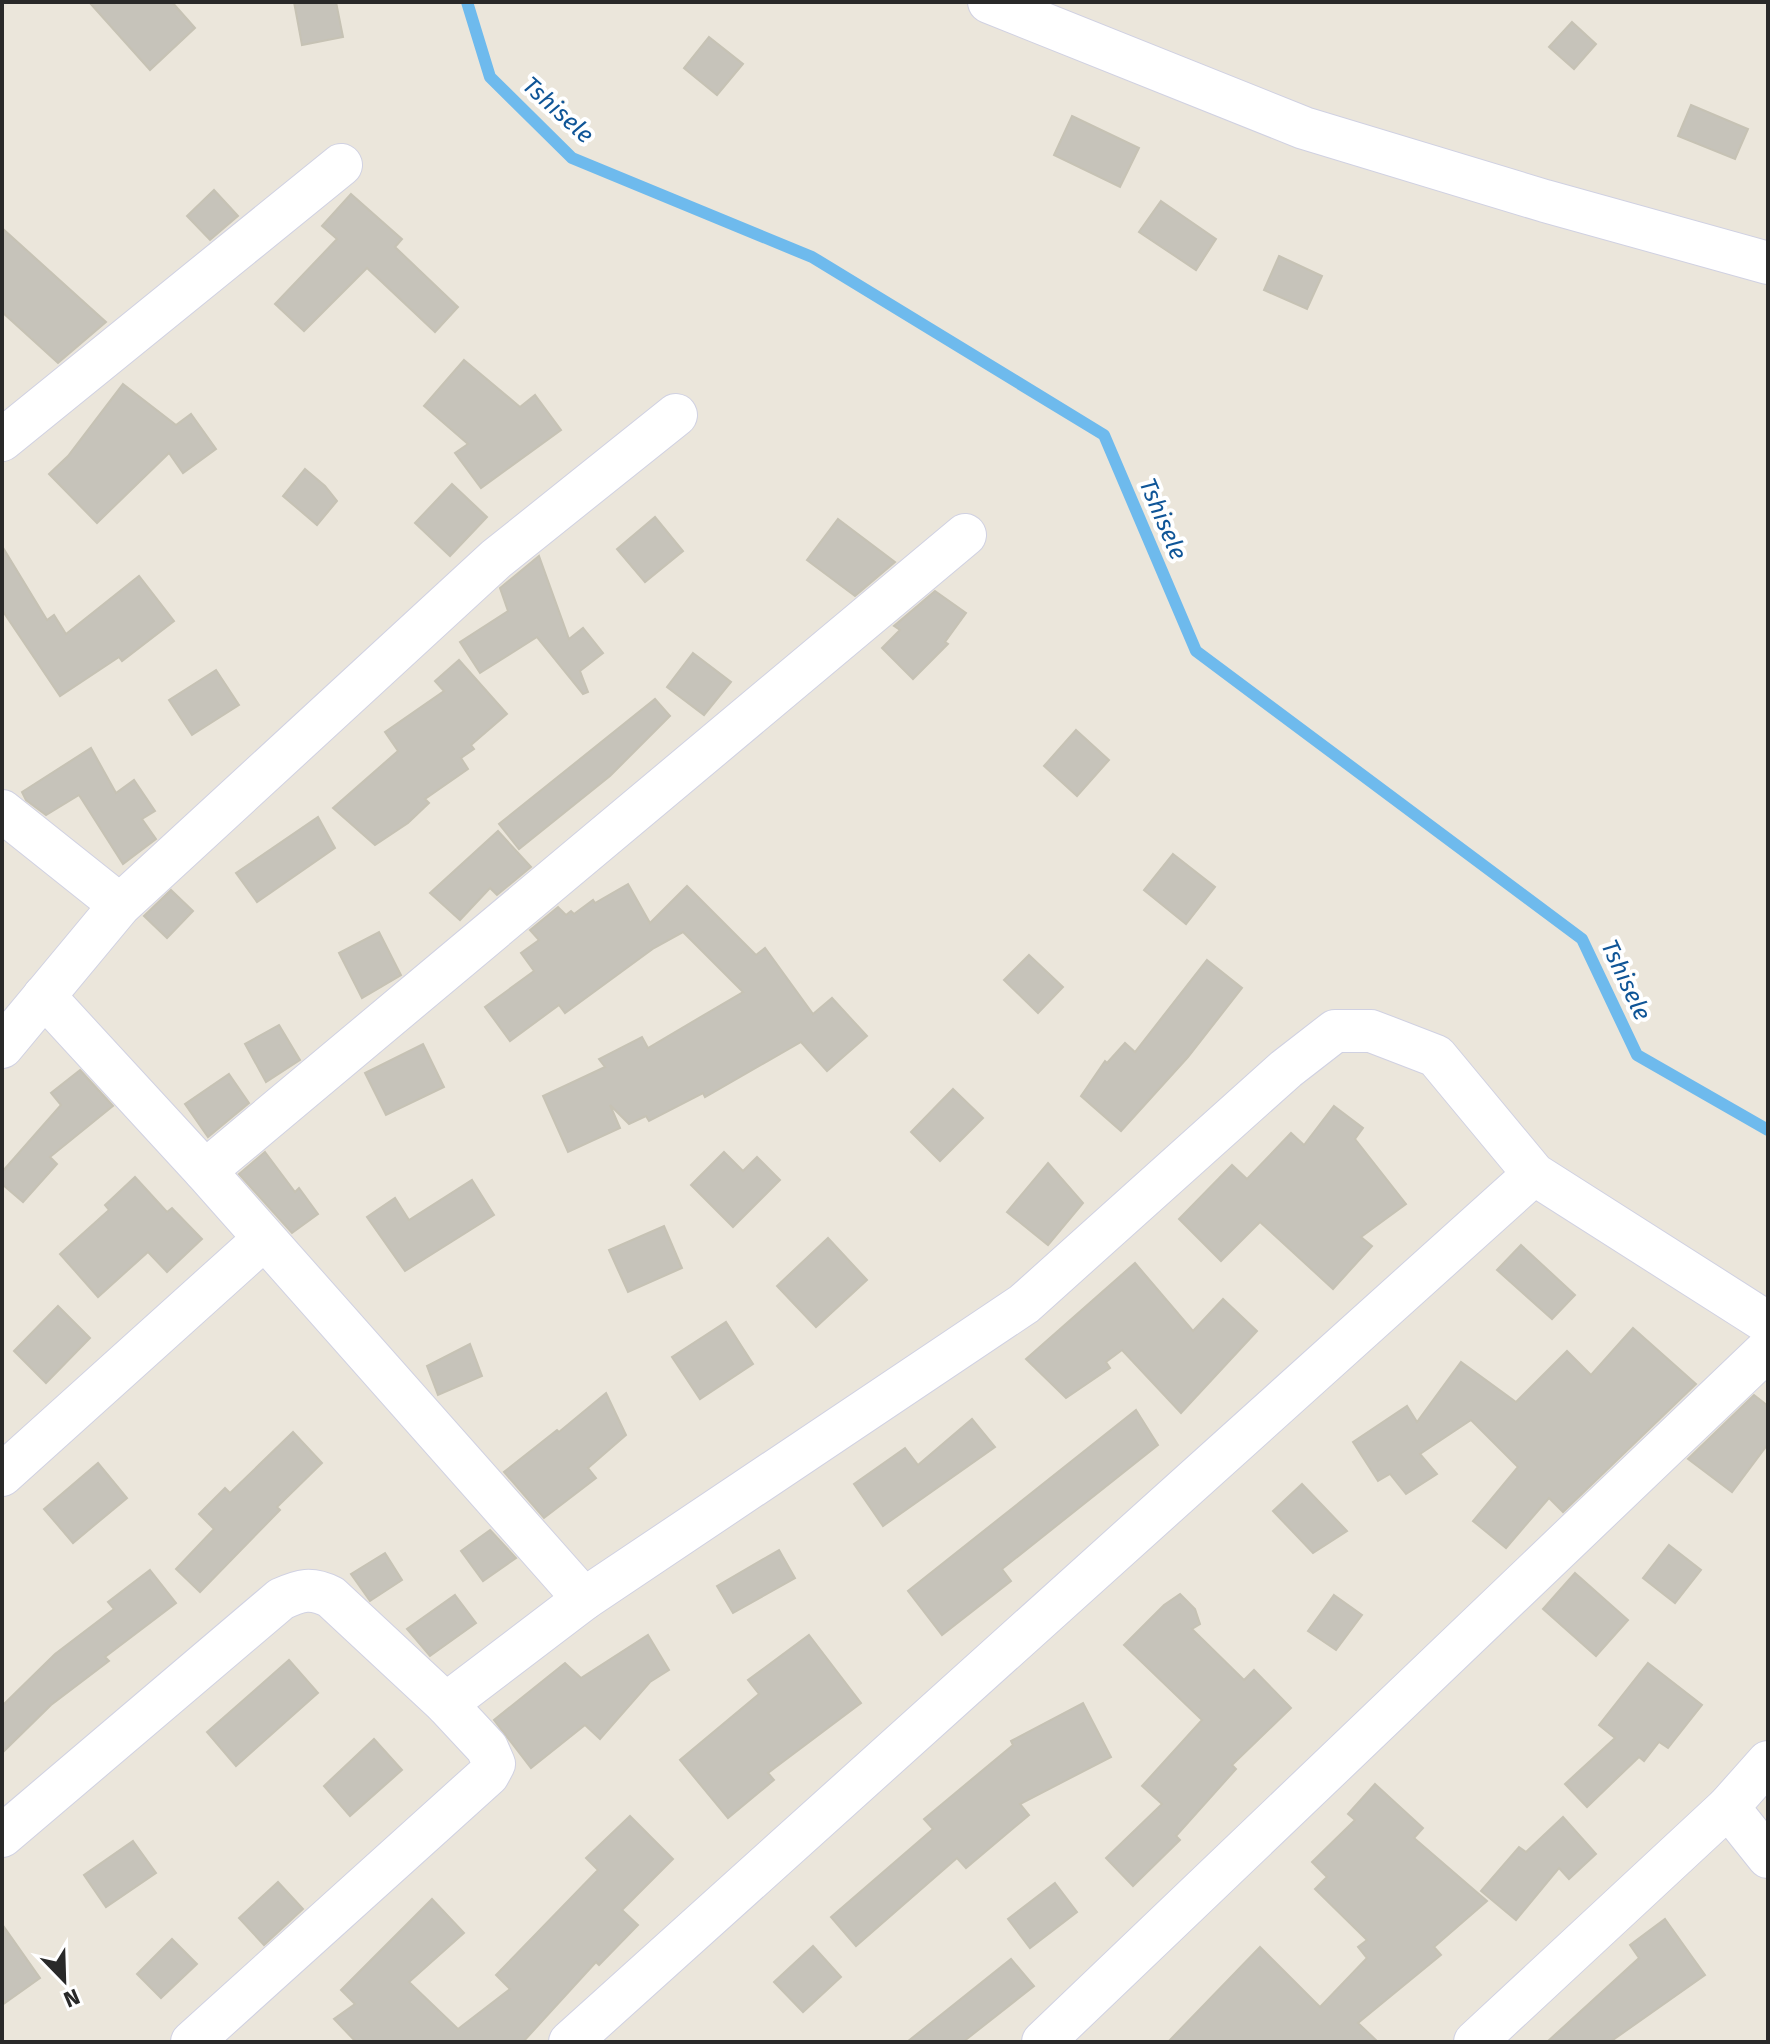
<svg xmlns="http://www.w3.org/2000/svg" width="1770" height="2044" viewBox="0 0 1770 2044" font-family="'Fira Sans',sans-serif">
<rect width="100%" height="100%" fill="#ebe6db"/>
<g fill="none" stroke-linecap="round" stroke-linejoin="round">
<!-- stream -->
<polyline stroke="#6ebaed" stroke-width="12" points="467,2 490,77 572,158 812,257 1104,435 1196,651 1582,939 1637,1055 1768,1130"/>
</g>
<!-- building -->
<g fill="#c6c3ba" stroke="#c6c2b4" stroke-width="2">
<polygon points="89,2 172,2 195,28 150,70"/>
<polygon points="294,2 336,2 343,37 302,45"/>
<polygon points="1572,22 1596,44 1574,69 1549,47"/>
<polygon points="709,37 743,64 717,95 684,68"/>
<polygon points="1691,105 1748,129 1735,159 1678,136"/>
<polygon points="1072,116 1139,148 1120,187 1054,155"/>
<polygon points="214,190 238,216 210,240 187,216"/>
<polygon points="351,194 402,239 395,247 458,307 435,332 367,268 304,331 275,304 337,239 322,226"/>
<polygon points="1161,201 1216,239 1196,270 1139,232"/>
<polygon points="2,228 106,322 58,363 2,312"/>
<polygon points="1279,256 1322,276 1307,309 1264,290"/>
<polygon points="464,360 520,407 535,395 561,430 481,488 455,453 468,444 424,406"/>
<polygon points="123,384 176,425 191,414 216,449 183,473 169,453 97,523 49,474 68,456"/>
<polygon points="305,469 325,486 337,501 317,525 283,496"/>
<polygon points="452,484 487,517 450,556 415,523"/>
<polygon points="655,517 683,551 645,582 617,549"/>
<polygon points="838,519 895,562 855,596 807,560"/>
<polygon points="2,546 47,620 54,615 66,634 139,576 174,621 122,661 119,657 60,696 2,610"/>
<polygon points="539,556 569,639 583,628 603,653 580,671 588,692 583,694 537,637 480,673 460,642 508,611 500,588"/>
<polygon points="935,591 966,613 945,642 948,644 913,679 882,648 900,630 894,626"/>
<polygon points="693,653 731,682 704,715 667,687"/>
<polygon points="459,660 507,714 471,745 474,749 461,758 468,769 425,799 429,803 408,823 375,845 333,808 398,751 385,732 444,691 435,681"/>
<polygon points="216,670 239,705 192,735 169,700"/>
<polygon points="655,699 670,716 610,776 519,849 499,824"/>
<polygon points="1076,730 1109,760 1077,796 1044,766"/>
<polygon points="91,748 116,793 134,780 155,811 142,819 156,839 123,864 79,795 46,815 26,800 22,792"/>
<polygon points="318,817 335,848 257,902 236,873"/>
<polygon points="498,831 531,867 497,895 490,888 460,920 430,893"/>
<polygon points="1173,854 1215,887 1186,924 1144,890"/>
<polygon points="628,884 650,923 687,886 756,955 765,948 813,1014 832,998 867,1036 827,1071 801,1042 705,1097 703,1093 649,1121 646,1116 629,1124 610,1105 620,1128 568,1152 543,1096 605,1067 599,1059 642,1037 648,1048 743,992 683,932 654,948 565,1013 559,1005 510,1041 485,1007 534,971 521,953 539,940 530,930 558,907 566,915 571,911 574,914 593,900 595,903"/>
<polygon points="171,890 193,911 167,938 144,916"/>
<polygon points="379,932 401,975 362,998 339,953"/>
<polygon points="1029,955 1063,987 1038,1013 1004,980"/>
<polygon points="1207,960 1242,988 1188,1057 1121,1131 1081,1096 1105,1061 1107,1063 1125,1043 1135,1052"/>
<polygon points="279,1025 300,1060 266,1082 245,1044"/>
<polygon points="423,1044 444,1087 386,1115 365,1073"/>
<polygon points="80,1070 113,1106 50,1157 57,1164 23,1202 2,1184 2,1172 61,1105 51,1093"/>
<polygon points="229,1074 249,1103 208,1137 185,1104"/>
<polygon points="953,1089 983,1118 940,1161 911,1132"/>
<polygon points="1334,1106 1363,1128 1355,1139 1406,1204 1361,1237 1372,1246 1333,1289 1260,1222 1221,1261 1179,1219 1232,1165 1247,1179 1291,1133 1304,1145"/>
<polygon points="265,1152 295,1192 299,1188 318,1214 292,1233 239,1174"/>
<polygon points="724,1152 743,1171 757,1157 780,1180 733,1227 691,1185"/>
<polygon points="1048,1163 1083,1203 1048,1245 1007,1212"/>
<polygon points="135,1177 167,1212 172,1208 202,1239 167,1272 148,1252 98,1297 60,1254 109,1210 105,1205"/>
<polygon points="472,1180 494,1215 405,1271 367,1217 395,1198 409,1220"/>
<polygon points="664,1226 682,1268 628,1292 609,1250"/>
<polygon points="828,1238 867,1280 816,1327 777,1286"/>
<polygon points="1521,1245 1575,1295 1552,1319 1497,1270"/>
<polygon points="1135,1263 1193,1331 1223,1299 1257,1331 1181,1413 1122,1350 1106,1362 1110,1368 1066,1398 1026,1359"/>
<polygon points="58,1306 90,1338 46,1383 14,1351"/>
<polygon points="726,1322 753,1364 700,1399 672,1357"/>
<polygon points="1633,1328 1696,1384 1563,1512 1549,1498 1506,1548 1473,1521 1518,1467 1471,1420 1420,1454 1437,1474 1406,1494 1390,1474 1378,1481 1353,1442 1407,1406 1417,1422 1461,1362 1516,1402 1567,1351 1591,1375"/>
<polygon points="470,1344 482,1376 438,1395 427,1366"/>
<polygon points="606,1393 626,1435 588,1468 596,1478 544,1518 504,1472 557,1430 559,1432"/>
<polygon points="1754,1395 1768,1406 1768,1444 1732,1492 1688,1459"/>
<polygon points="1136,1410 1158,1445 1002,1569 1011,1581 942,1635 908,1591"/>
<polygon points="972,1419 995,1447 883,1526 854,1484 905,1448 918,1465"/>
<polygon points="293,1432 322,1463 277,1507 280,1510 200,1592 176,1569 214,1529 199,1514 225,1488 230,1493"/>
<polygon points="98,1463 127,1498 73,1543 44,1509"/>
<polygon points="1302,1484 1347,1531 1313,1553 1273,1511"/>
<polygon points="490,1530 516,1558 483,1581 461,1551"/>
<polygon points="1669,1545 1701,1570 1675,1603 1643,1578"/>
<polygon points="779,1550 795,1578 733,1613 717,1586"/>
<polygon points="385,1553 402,1580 370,1601 351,1574"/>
<polygon points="150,1570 176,1603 105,1657 109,1661 51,1705 2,1753 2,1706 55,1654 114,1609 108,1602"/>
<polygon points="1575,1573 1628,1620 1596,1656 1543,1609"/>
<polygon points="1180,1594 1195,1609 1200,1624 1192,1629 1244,1680 1254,1670 1291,1708 1232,1765 1236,1769 1176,1836 1180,1840 1133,1886 1106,1858 1162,1804 1142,1786 1202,1720 1124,1645 1164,1605"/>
<polygon points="455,1595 476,1623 430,1656 407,1629"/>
<polygon points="1334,1595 1362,1615 1336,1650 1308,1631"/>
<polygon points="648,1635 669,1670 650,1682 600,1739 585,1725 531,1768 494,1720 565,1663 581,1678"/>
<polygon points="809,1635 861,1703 768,1773 774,1780 728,1818 680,1760 759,1694 748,1680"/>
<polygon points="289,1660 318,1693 236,1766 207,1732"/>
<polygon points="1648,1663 1702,1705 1668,1748 1659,1742 1644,1761 1639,1757 1587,1807 1565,1784 1615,1738 1599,1725"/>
<polygon points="1083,1703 1111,1757 1020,1804 1029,1815 966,1868 957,1858 856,1946 831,1917 933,1829 924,1819 1013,1745 1011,1741"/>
<polygon points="374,1739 402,1770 350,1816 324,1786"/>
<polygon points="1375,1784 1423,1828 1414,1838 1487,1901 1434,1947 1441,1955 1358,2023 1378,2042 1168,2042 1260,1947 1320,2007 1367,1958 1358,1947 1367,1940 1315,1889 1327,1877 1312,1862 1355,1820 1348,1814"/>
<polygon points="630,1816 673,1859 622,1910 638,1925 599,1965 596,1962 523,2042 356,2042 334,2019 355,2004 341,1990 432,1899 464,1933 409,1982 458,2029 510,1989 496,1975 598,1870 586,1858"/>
<polygon points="1563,1817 1596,1854 1569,1879 1559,1868 1516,1920 1481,1891 1519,1847 1526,1852"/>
<polygon points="133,1841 156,1873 106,1907 84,1875"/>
<polygon points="278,1882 303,1909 264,1945 239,1918"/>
<polygon points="1055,1883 1077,1912 1030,1948 1008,1919"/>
<polygon points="1665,1919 1705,1975 1610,2042 1547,2042 1639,1958 1630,1945"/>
<polygon points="2,1924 40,1978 2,2005"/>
<polygon points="172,1939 197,1964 161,1998 137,1974"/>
<polygon points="813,1946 841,1977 803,2012 774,1982"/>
<polygon points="1011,1959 1034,1986 963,2042 907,2042"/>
</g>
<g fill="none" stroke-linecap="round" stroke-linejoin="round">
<!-- street casing -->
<g stroke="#d0d1e2" stroke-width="44">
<g id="street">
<polyline points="989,2 1304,128 1545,201 1768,263"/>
<polyline points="2,440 341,165"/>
<polyline points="2,811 120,905"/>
<polyline points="44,996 205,1171 584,1599"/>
<polyline points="2,1047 120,905 496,559 676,415"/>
<polyline points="205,1171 965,535"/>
<polyline points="2,1475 264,1239"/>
<polyline points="446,1704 584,1599 1024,1304 1286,1069 1335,1031 1371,1031 1436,1056 1534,1174 1768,1323"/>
<polyline points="1728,1807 1768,1857"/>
<path d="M2,1836L281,1599C301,1590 311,1587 331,1597L446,1704L487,1748L494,1764L488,1775L192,2042"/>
<polyline points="570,2042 1534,1174"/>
<polyline points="1043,2042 1768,1349"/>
<polyline points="1475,2042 1728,1807 1768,1762"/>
</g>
</g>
<!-- street -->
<use href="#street" stroke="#fff" stroke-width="42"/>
</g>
<g text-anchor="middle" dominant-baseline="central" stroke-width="8" stroke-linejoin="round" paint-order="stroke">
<!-- water labels -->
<g font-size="24" font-style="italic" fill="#0f5597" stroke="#fff">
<text transform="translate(558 110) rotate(42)">Tshisele</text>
<text transform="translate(1163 519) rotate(67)">Tshisele</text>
<text transform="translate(1626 980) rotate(65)">Tshisele</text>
</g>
</g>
<!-- border -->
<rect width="1770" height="2044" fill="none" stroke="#292929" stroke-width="8"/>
<!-- north arrow -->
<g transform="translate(64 1980) rotate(157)" stroke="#ffffff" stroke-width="6" paint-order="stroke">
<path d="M0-6L14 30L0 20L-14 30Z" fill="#292929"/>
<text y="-12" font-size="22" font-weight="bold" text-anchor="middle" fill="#292929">N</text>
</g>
</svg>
